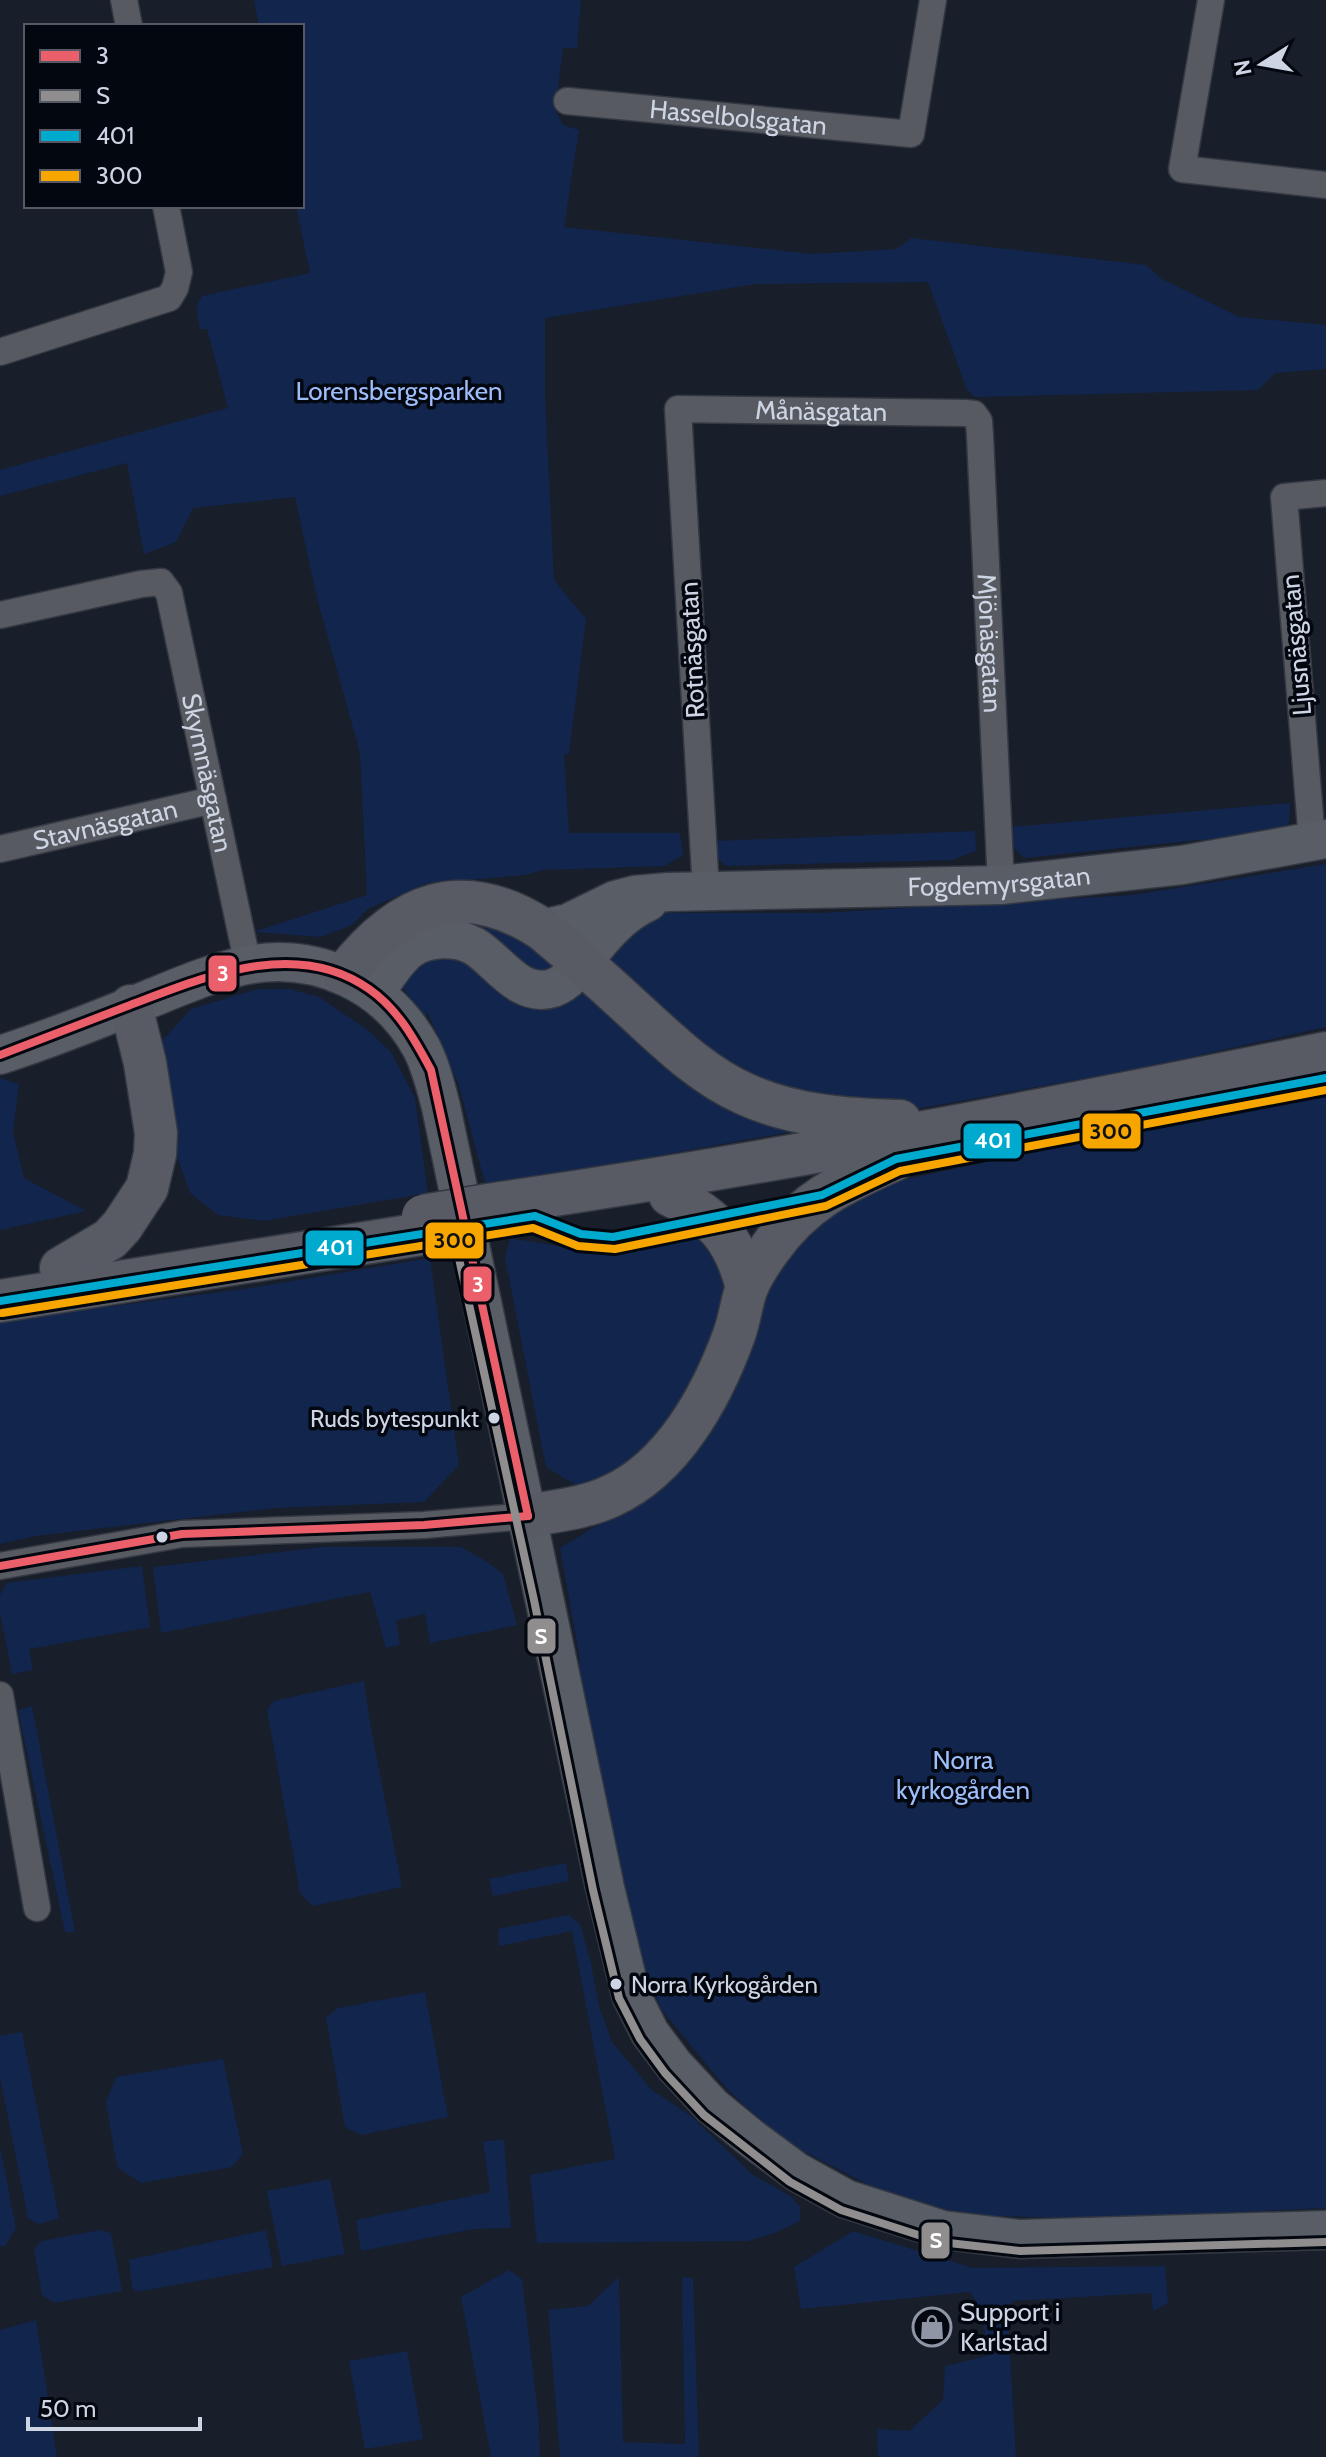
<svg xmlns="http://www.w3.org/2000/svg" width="1326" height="2457" viewBox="0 0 1326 2457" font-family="Cabin,sans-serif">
<rect width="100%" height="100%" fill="#181e2a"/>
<!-- green -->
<g fill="#12254d">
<polygon points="254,0 581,0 577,48 563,48 555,110 563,125 579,130 564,227 812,254 897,249 911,238 1146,265 1162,279 1239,317 1326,325 1326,369 1275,373 1258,390 975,397 967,390 928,282 755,284 545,318 545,397 554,580 586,619 569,754 564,755 569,833 680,833 683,855 665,866 544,870 525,875 424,884 368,909 352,925 321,937 253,932 367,895 360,753 317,598 295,497 193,508 176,542 144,554 127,463 0,496 0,470 228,408 207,329 200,329 196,307 202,296 310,273 296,206 302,206 302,26 259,26"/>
<polygon points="1290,803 1289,823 1277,832 1024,858 1014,848 1011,827"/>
<polygon points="975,831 976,851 952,860 726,866 716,857 713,841"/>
<polygon points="1326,864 1326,1027 1142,1068 486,1187 459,1086 427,1011 426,1018 401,986 423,924 557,913 819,913 1133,895"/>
<polygon points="258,989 289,989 319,997 368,1030 391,1052 415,1098 428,1193 263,1221 218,1215 190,1193 166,1125 161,1042 191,1009"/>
<polygon points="0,1078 19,1084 13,1132 24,1178 86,1211 0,1230"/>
<polygon points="1326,1090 1326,2208 1090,2219 967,2215 888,2195 780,2139 726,2088 661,2009 618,1904 572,1684 580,1660 560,1548 635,1502 798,1202"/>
<polygon points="703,1233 724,1279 715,1338 685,1400 647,1445 615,1475 576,1485 546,1467 505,1258 510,1238 614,1256"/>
<polygon points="430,1258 459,1465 424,1502 275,1508 35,1536 0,1544 0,1321 244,1289"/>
<polygon points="323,1547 461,1547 486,1561 503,1574 517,1625 430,1643 425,1614 396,1620 400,1645 386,1648 370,1592 161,1633 153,1567"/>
<polygon points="142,1566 150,1627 29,1649 33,1670 12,1674 0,1613 0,1595 7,1583"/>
<polygon points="364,1681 370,1723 402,1887 313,1906 300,1893 267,1710 274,1701"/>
<polygon points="32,1706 75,1932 65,1932 18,1710"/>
<polygon points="566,1863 569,1881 493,1896 489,1879"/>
<polygon points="569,1915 580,1924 591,1963 599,2006 612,2042 652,2090 691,2116 752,2174 792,2197 800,2207 800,2221 775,2233 748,2241 537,2243 530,2175 615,2159 572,1931 499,1946 498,1929"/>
<polygon points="425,1992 448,2117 361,2135 345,2127 326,2017 338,2008"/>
<polygon points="22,2032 59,2218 38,2224 28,2218 0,2078 0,2036"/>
<polygon points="223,2059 243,2154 232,2167 141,2183 117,2167 106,2102 116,2077"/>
<polygon points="504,2140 511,2228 474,2229 361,2251 356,2220 490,2192 483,2141"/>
<polygon points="0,2146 16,2228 6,2245 0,2247"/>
<polygon points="330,2179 345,2254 282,2266 267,2191"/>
<polygon points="100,2230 111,2233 122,2291 55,2303 42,2295 34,2249 42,2241"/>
<polygon points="266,2230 273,2267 137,2292 132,2287 129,2260"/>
<polygon points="853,2231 973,2268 1165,2266 1168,2303 1153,2311 1151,2293 1012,2301 1012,2320 1008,2321 1016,2457 878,2457 877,2429 909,2431 943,2400 945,2366 988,2356 982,2311 970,2292 801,2309 794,2267"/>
<polygon points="509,2270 522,2279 539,2422 540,2457 491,2457 461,2297"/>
<polygon points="619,2277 623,2442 685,2444 682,2277 693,2278 699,2457 560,2457 548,2310 588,2306"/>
<polygon points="36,2320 57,2457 0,2457 0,2330"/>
<polygon points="407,2351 423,2439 365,2449 349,2361"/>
</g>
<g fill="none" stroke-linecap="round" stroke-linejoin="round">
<!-- street casing -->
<g stroke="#333842" stroke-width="29">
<g id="street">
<polyline points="124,0 129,26"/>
<polyline points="1211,0 1182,169 1326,185"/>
<path id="s1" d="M567,101L911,134L933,0"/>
<polyline points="0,352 169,298 175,288 179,272 166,206"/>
<path id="s2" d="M0,615L141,584L161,582L169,593L248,965"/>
<polyline points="1312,841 1284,497 1326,493"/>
<path id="s3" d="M0,849L213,800"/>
<path id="s4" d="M706,891L678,409L965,413L974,414L979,421L980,436L1001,885"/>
<polyline points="0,1566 182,1534 424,1525 528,1516"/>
<polyline points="0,1695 37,1908"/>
</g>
</g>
<!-- secondary casing -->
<g stroke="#333842" stroke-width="41">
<g id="secondary">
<path id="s5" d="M542,929L568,923L615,900L634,895L668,892L1001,885L1182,865L1326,839"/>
<path d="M375,993C385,979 395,961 409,950C426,937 456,936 474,946C498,960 519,999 553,988C573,981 587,956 600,941C614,925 628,911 648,902"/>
<path d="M0,1055C50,1039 100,1019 149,999C181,986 213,972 247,965C318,952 388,985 422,1049C431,1067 436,1087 441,1107L605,1888L631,1995L650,2033L674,2065L712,2106L751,2138L797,2172L846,2199L943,2230L1020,2239L1326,2230"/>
</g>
</g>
<!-- primary casing -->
<g stroke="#333842" stroke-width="45">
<g id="primary">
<path d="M345,974C400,903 461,877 542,929C573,955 604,982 634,1010C668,1041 702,1075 745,1094C793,1116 848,1120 900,1121"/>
<path d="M670,1195C716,1217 734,1238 747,1287"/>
<path d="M488,1205C769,1164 1048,1110 1326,1053"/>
<polyline points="61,1268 110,1239 122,1226 147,1188 155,1154 156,1133 145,1063 131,1006"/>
<polyline points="0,1301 428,1233"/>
<path d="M528,1516C555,1511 586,1508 611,1496C673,1468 712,1396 734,1335C740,1319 741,1303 747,1287C752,1275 761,1261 769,1250C803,1201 842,1183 896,1159"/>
</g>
</g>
<!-- street -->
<use href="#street" stroke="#575a60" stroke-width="26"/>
<!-- secondary -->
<use href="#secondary" stroke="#595d65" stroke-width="38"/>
<!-- primary -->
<use href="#primary" stroke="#585b64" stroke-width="42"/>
<!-- primary-bridge casing -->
<g stroke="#333842" stroke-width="45" stroke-linecap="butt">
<polyline id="primary-bridge" points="423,1216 488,1205"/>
</g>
<!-- primary-bridge -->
<use href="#primary-bridge" stroke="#585b64" stroke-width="42"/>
<!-- bus-1 casing -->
<g stroke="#030710" stroke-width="14">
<g id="bus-1">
<path d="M0,1055C42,1039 83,1023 125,1007C200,979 294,936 369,989C398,1009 415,1040 431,1070L528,1516"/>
<polyline points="0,1566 182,1534 424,1525 528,1516"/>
</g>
</g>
<!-- bus-2 casing -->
<g stroke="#030710" stroke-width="14">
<polyline id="bus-2" points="458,1254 534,1600 593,1890 619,1998 640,2039 665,2073 704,2115 790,2182 841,2210 940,2242 1020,2251 1326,2242"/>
</g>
<!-- bus-3 casing -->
<g stroke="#030710" stroke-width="14">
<polyline id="bus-3" points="0,1301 535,1216 581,1234 613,1237 822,1195 896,1159 1326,1078"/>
</g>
<!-- bus-4 casing -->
<g stroke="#030710" stroke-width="14">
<polyline id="bus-4" points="2,1313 533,1228 578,1246 615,1249 826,1206 900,1171 1326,1090"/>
</g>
<!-- bus-1 -->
<use href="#bus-1" stroke="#eb5f6a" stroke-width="8"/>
<!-- bus-2 -->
<use href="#bus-2" stroke="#8f8d8e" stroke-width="8"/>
<!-- bus-3 -->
<use href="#bus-3" stroke="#00a9ce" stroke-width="8"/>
<!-- bus-4 -->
<use href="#bus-4" stroke="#f7a600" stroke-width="8"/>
</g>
<!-- icons -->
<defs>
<g id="shop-ring" transform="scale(2)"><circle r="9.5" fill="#030710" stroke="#8e95a4" stroke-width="1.5"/><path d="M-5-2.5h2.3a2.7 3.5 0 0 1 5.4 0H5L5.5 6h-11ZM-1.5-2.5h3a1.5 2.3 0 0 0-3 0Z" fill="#8e95a4"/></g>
</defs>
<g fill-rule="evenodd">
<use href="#shop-ring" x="932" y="2327"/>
</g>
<!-- markers -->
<g fill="#cdd5e5" stroke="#030710" stroke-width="3">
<circle cx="494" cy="1418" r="7"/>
<circle cx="162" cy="1537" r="7"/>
<circle cx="616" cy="1984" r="7"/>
</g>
<g text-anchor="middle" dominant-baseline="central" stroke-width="7" stroke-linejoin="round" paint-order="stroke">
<!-- bus labels -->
<g font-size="24" fill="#cdd5e5" stroke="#030710" text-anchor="end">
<text x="479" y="1418">Ruds bytespunkt</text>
<text x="631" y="1984" text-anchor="start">Norra Kyrkogården</text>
</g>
<!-- street labels -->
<g font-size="26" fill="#cdd5e5" stroke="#030710">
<text stroke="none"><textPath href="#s1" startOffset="172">Hasselbolsgatan</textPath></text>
<text stroke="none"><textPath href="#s4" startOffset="626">Månäsgatan</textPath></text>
<text stroke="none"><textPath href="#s4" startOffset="1010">Mjönäsgatan</textPath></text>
<text transform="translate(1296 645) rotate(-95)">Ljusnäsgatan</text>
<text transform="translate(692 650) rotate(-93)">Rotnäsgatan</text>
<text stroke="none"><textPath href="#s2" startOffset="362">Skymnäsgatan</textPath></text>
<text stroke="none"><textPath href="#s3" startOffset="108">Stavnäsgatan</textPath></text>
<text stroke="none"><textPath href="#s5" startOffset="464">Fogdemyrsgatan</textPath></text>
</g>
<!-- park labels -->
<g font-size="26" fill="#9ebefb" stroke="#030710">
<text x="399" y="391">Lorensbergsparken</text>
<text x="963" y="1760">Norra<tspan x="963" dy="30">kyrkogården</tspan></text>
</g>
<!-- poi labels -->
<g font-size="26" fill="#cdd5e5" stroke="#030710" text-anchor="start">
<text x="960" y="2312">Support i<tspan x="960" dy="30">Karlstad</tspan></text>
</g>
</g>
<g stroke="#030710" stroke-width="3">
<rect x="207" y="954" width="31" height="39" rx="8" fill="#eb5f6a"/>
<rect x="1081" y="1112" width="61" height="38" rx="8" fill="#f7a600"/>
<rect x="962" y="1122" width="61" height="38" rx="8" fill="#00a9ce"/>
<rect x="424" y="1221" width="61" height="39" rx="8" fill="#f7a600"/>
<rect x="304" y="1229" width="61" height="38" rx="8" fill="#00a9ce"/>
<rect x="462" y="1265" width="31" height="38" rx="8" fill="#eb5f6a"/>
<rect x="526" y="1617" width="31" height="38" rx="8" fill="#8f8d8e"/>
<rect x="920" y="2221" width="31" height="39" rx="8" fill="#8f8d8e"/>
</g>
<g font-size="22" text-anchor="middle" font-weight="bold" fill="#fff">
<text x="223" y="981">3</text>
<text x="993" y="1148">401</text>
<text x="335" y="1255">401</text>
<text x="478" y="1292">3</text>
<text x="541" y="1644">S</text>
<text x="936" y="2248">S</text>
</g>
<g font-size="22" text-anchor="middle" font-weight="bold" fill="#111">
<text x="1111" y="1139">300</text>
<text x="455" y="1248">300</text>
</g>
<!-- legend -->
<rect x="24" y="24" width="280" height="184" fill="#030710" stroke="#545965" stroke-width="2"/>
<rect x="40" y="50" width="40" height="12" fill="#eb5f6a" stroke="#545965" stroke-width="2"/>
<text x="96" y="64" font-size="24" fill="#cdd5e5">3</text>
<rect x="40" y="90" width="40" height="12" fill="#8f8d8e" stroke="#545965" stroke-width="2"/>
<text x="96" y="104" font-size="24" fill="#cdd5e5">S</text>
<rect x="40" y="130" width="40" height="12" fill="#00a9ce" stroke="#545965" stroke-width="2"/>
<text x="96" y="144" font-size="24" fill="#cdd5e5">401</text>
<rect x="40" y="170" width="40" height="12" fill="#f7a600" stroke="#545965" stroke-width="2"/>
<text x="96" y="184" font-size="24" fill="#cdd5e5">300</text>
<!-- north arrow -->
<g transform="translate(1262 64) rotate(259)" stroke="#030710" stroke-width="6" paint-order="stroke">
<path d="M0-6L14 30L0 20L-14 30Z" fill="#cdd5e5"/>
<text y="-12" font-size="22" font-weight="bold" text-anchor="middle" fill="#cdd5e5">N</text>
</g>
<!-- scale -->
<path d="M28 2417v12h172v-12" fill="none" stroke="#cdd5e5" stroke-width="4"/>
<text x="40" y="2417" font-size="24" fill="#cdd5e5" stroke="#030710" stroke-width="6" paint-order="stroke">50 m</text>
</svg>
